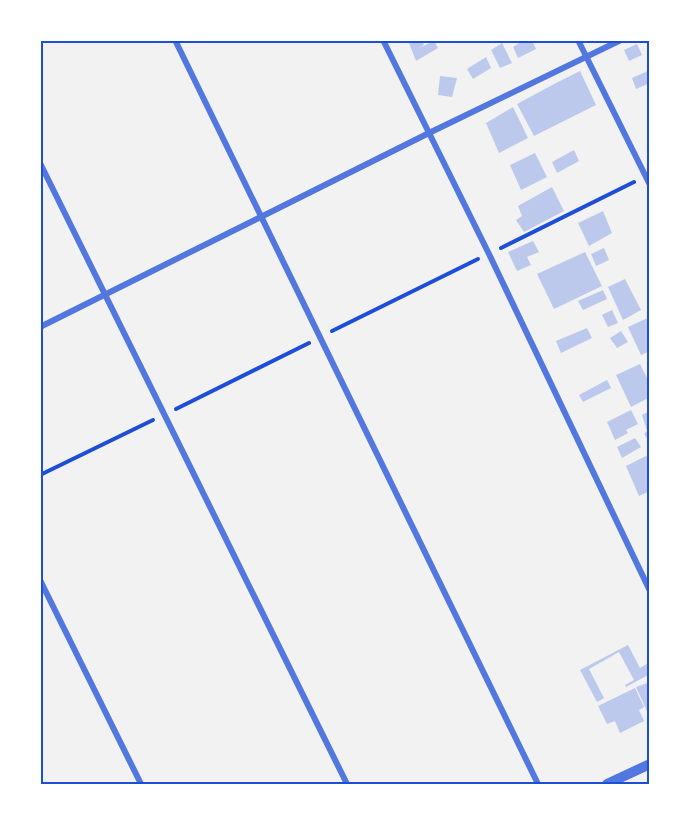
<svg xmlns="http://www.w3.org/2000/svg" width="690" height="825" viewBox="0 0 690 825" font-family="Rubik,sans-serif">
<rect width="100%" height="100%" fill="#f2f2f2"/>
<!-- building -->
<g fill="#bdc9ec">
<polygon points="414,40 422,40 424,45 417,49 434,41 438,48 416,61 409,43"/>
<polygon points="524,40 532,40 536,49 518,58 513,47"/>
<polygon points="502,43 512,63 500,68 491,50"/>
<polygon points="637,44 642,55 629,61 624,50"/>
<polygon points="486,57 491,68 473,79 467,69"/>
<polygon points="650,70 650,83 636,89 632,78"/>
<polygon points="580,71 596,105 534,136 517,104 556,83"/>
<polygon points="440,76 457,78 452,97 438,95"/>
<polygon points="513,107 528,138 499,153 486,123"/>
<polygon points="574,150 579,161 557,173 552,162"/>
<polygon points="535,153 547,177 521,190 510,165"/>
<polygon points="552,187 564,211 524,232 516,220 522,216 518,206"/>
<polygon points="603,211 612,233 589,246 578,223"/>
<polygon points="533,241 539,252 527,257 531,265 517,271 508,252"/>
<polygon points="604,248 609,260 596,266 591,254"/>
<polygon points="585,252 602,286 554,309 537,274"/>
<polygon points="625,279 641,310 623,320 608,287"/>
<polygon points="603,290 607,299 583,310 578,301"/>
<polygon points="612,310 618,323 608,327 602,315"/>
<polygon points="650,317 650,351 641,355 628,327"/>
<polygon points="587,328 592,338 561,353 556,341"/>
<polygon points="621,331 628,342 617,348 610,338"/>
<polygon points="640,364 650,384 650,397 631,407 616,375"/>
<polygon points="607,380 611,388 583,402 579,395"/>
<polygon points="631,410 638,424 626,430 628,433 615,440 607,422"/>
<polygon points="650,411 650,443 644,434 647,431 642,415"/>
<polygon points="635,438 641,447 622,458 617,447"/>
<polygon points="650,454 650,491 639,496 626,466"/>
<polygon points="628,645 640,668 650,662 650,674 626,687 625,685 634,680 619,652 589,669 604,698 597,702 580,670"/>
<polygon points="650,682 650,718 636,687"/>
<polygon points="635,688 644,707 639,710 644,721 620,733 615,721 607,724 598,706"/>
</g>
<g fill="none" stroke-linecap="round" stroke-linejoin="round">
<!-- path -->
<g stroke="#1d4ed8" stroke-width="4">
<polyline points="501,248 634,182"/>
<polyline points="332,331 478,259"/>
<polyline points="176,409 309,343"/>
<polyline points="40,475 153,420"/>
</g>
<!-- minor -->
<g stroke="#5277de" stroke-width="6">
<polyline points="175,40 538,784"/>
<polyline points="383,40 489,254 650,591"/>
<polyline points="578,40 650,185"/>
<polyline points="40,163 347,784"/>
<polyline points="40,327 429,133 621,40"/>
<polyline points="40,580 141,784"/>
</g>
<!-- tertiary -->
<polyline stroke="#5277de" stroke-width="10" points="607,784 650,764"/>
</g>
<!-- border -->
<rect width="690" height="825" fill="none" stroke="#ffffff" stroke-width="84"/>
<rect x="42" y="42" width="606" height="741" fill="none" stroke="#1d4ed8" stroke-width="2"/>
</svg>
